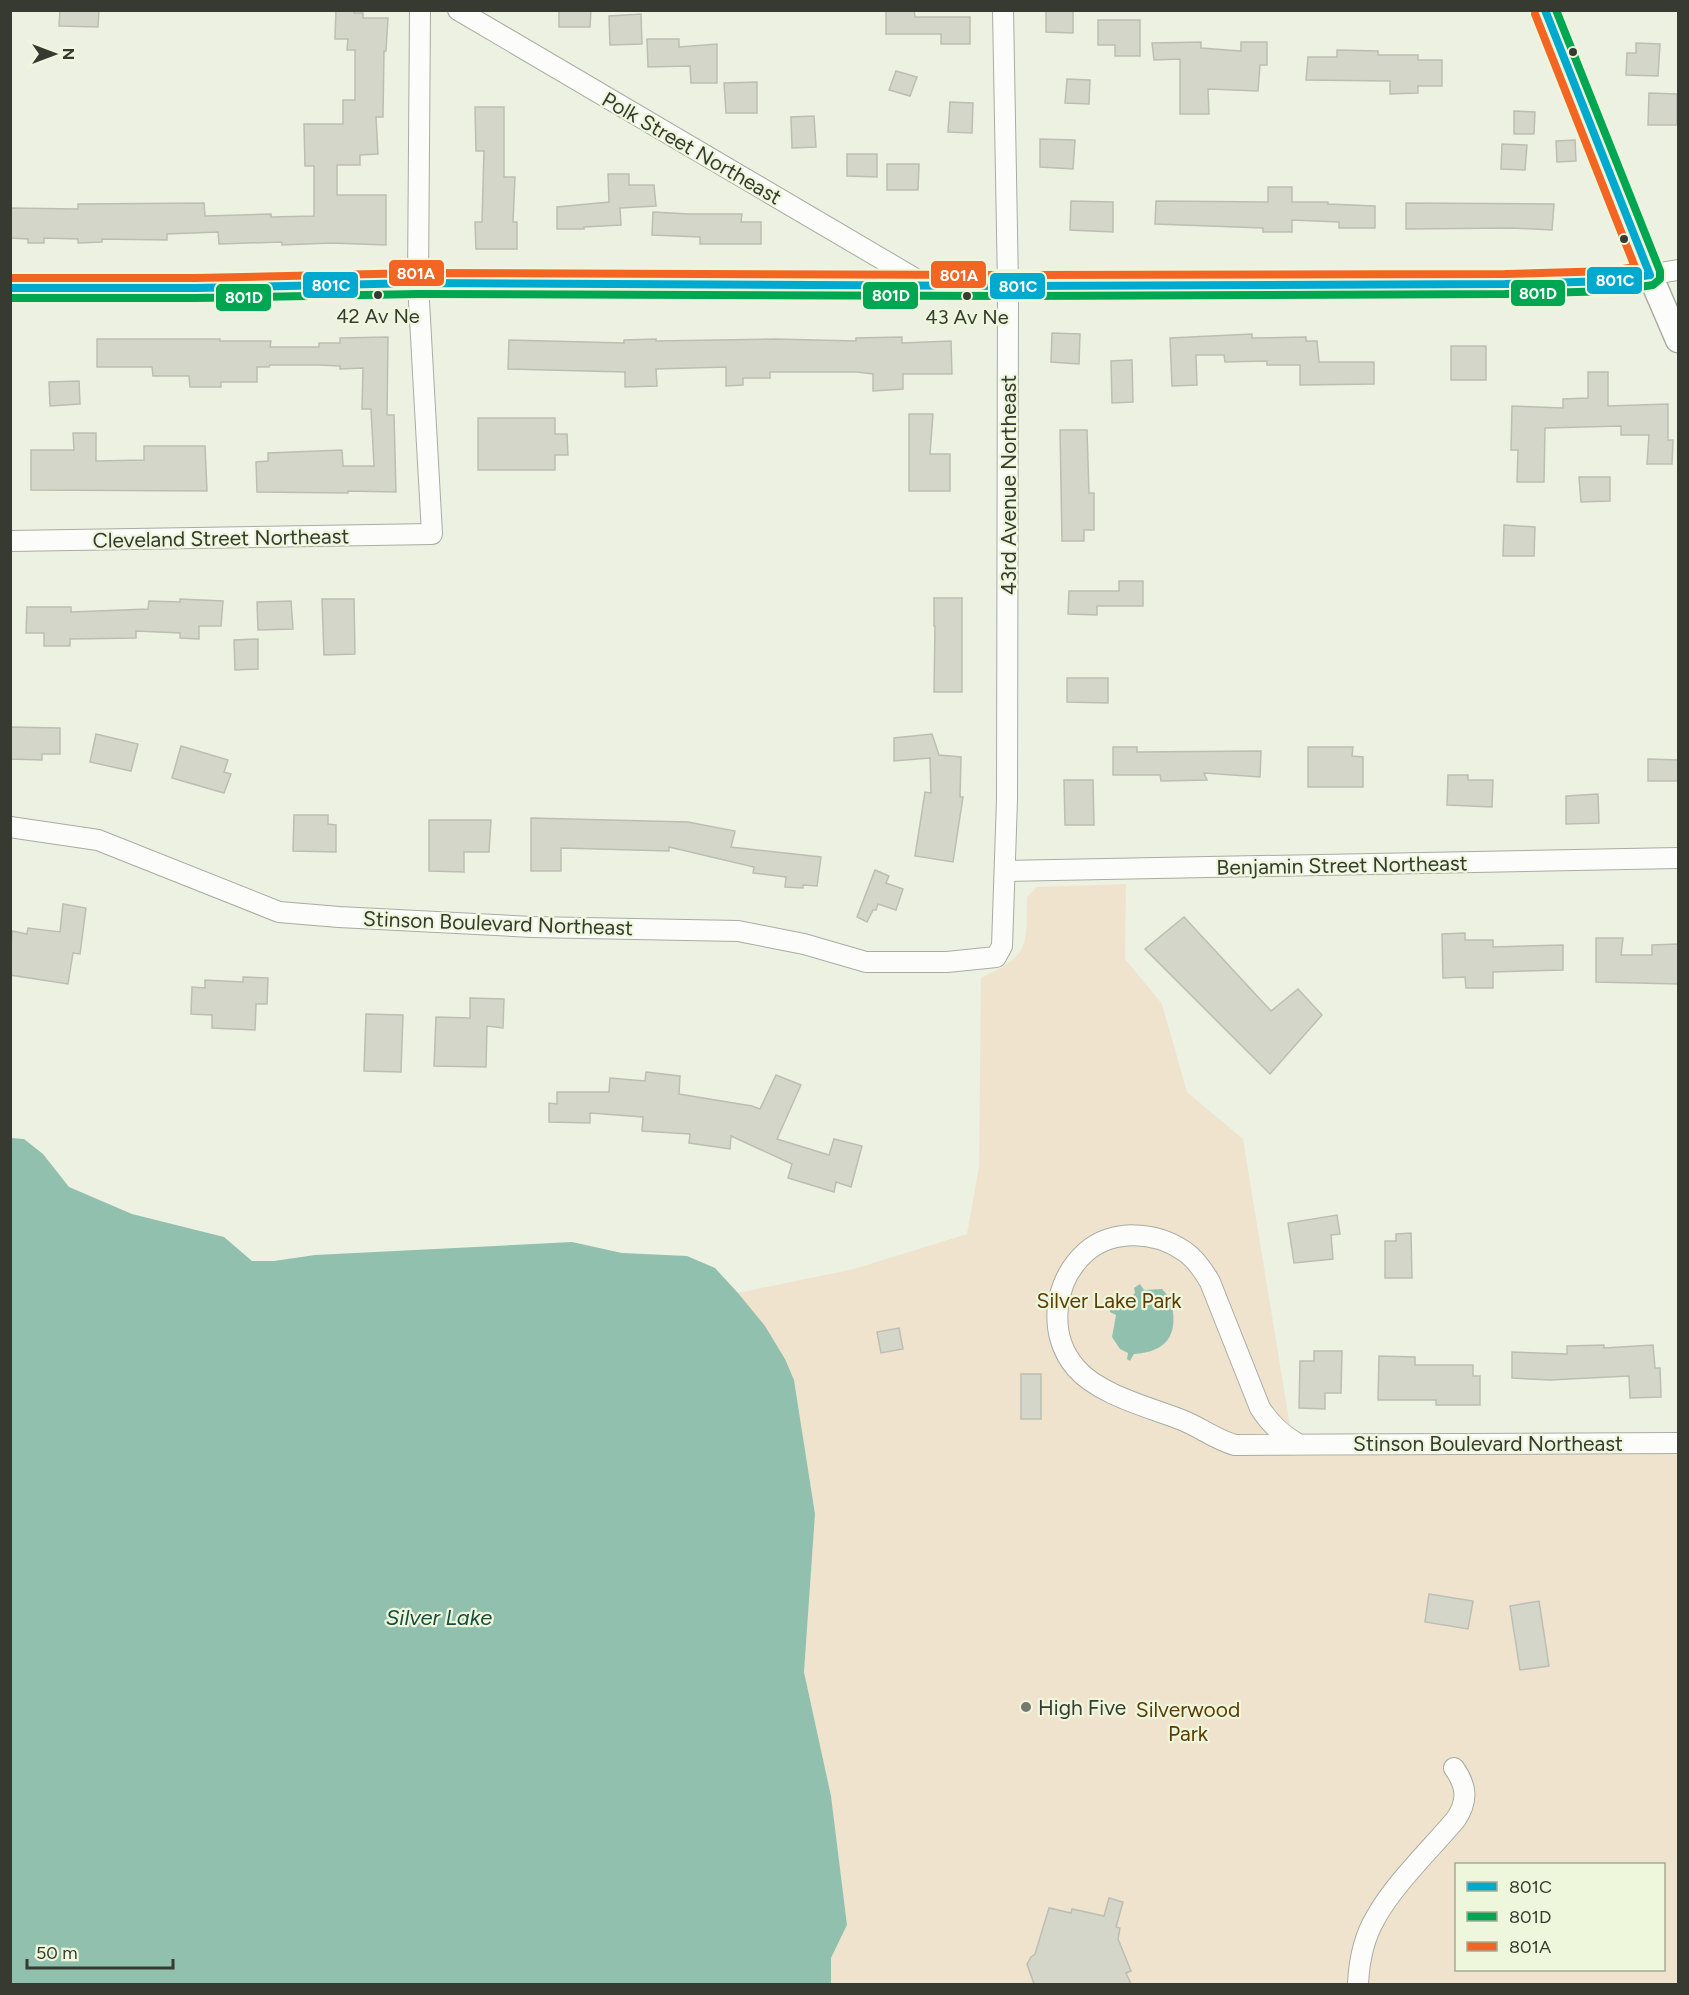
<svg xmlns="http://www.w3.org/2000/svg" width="1689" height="1995" viewBox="0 0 1689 1995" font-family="Figtree,sans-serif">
<rect width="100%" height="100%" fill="#ecf1e2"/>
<!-- green -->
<path fill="#efe3cd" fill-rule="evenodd" d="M1126,884L1125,959L1162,1004L1187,1092L1243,1139L1290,1426L1293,1456L1678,1453V1984H831V1958L847,1925L831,1796L804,1672L815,1514L794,1380C780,1347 760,1320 738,1293L854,1269L967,1234L979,1167L981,978C994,971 1014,963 1021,950C1029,935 1026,913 1027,897L1037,887ZM1456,1864H1664V1970H1456Z"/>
<!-- water -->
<g fill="#92c0ae">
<polygon points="11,1138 24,1139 43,1154 69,1187 132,1214 224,1237 252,1261 274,1261 315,1255 572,1242 622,1253 687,1256 715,1268 738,1293 765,1326 785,1359 794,1380 815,1514 804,1672 831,1796 847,1925 831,1958 831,1984 11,1984"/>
<path d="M1140,1284L1144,1290L1162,1289L1170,1298L1179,1297L1180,1302L1172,1305C1178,1336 1166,1352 1134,1354L1130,1361L1127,1359L1128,1353L1120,1349L1112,1337L1116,1315L1110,1312V1307L1120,1308L1135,1293L1134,1288Z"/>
</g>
<!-- building -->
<g fill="#d4d6c9" stroke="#bdbeb3" stroke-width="1.5">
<polygon points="60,10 99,10 98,27 59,26"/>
<polygon points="336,10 354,10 354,13 363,13 363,18 388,18 386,51 384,51 383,117 376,117 378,154 360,155 360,165 337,165 337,195 386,195 386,245 331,243 282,245 282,242 219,244 218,232 167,234 167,240 102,239 102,242 78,243 78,239 44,238 44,243 28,243 28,239 10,238 11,208 78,209 78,204 204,203 205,216 271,214 271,217 314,216 314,166 305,166 304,124 343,124 343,100 355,100 355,50 347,50 348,39 335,39"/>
<polygon points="559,10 591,10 590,27 559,27"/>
<polygon points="886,10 914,10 915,17 970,17 970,44 941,44 941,34 886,34"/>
<polygon points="1046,10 1073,10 1073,33 1046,32"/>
<polygon points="641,14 642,44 610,45 609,16"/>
<polygon points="1098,20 1140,20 1140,56 1115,56 1115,45 1098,45"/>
<polygon points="647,39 679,39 679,47 717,44 717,83 691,83 690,66 648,67"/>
<polygon points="1201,42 1201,48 1241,51 1241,42 1267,42 1267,65 1260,65 1258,91 1208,89 1209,114 1180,114 1180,59 1154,60 1152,43"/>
<polygon points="1636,43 1660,44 1658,76 1626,75 1627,53 1636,53"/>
<polygon points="1337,50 1378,51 1378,55 1418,55 1418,60 1442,60 1442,86 1418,86 1418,93 1390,94 1390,81 1306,80 1308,57 1337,57"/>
<polygon points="896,71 917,77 910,96 889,90"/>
<polygon points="1067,79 1090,80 1089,104 1065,103"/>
<polygon points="757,82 757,113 726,113 724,83"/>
<polygon points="1649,93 1677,94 1677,125 1648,125"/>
<polygon points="950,102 973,103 972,133 948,132"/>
<polygon points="475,107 504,107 504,177 515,177 513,222 517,222 517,249 476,249 475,222 482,222 484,151 476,151"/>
<polygon points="1514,111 1535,112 1534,134 1514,134"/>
<polygon points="814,116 816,147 792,148 791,117"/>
<polygon points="1040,139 1075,140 1073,169 1040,167"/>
<polygon points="1575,140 1576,161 1557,162 1556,141"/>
<polygon points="1502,144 1527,145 1525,170 1501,169"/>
<polygon points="847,154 877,154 877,177 847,176"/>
<polygon points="887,164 919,164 918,190 887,190"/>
<polygon points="608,174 629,174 629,185 654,185 656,206 620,208 621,225 584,227 584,229 557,229 557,207 609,202"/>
<polygon points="1268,187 1292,187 1292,202 1328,202 1328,204 1375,206 1375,228 1339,228 1339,222 1292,220 1292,232 1263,232 1263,228 1155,224 1156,201 1268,202"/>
<polygon points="1071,201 1113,202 1113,232 1070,230"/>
<polygon points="1406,203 1554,204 1552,230 1512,228 1406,229"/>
<polygon points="653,212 689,214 742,214 741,222 761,222 761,244 700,244 700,237 652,235"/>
<polygon points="1052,333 1080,334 1079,364 1051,362"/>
<polygon points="1252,334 1252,338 1306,337 1306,341 1317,341 1319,362 1374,362 1374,384 1300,385 1300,365 1267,365 1267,361 1225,362 1224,355 1196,355 1197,385 1172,386 1170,338"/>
<polygon points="388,337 387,415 394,415 396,492 348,491 348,493 257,492 256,462 268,461 268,453 342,450 343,466 374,466 371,409 362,409 363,368 340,369 340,366 319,365 270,365 269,367 257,367 257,382 221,382 221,387 190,387 189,376 153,376 152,367 97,367 97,339 220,339 220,341 271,341 270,347 319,347 319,343 340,343 340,338"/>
<polygon points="902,337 902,343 951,341 952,374 903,374 903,389 873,391 873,374 857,372 770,372 770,378 743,378 743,385 726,386 726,367 656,369 657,386 625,387 625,372 508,369 509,340 624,343 624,340 656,339 656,341 775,339 856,341 856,338"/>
<rect x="1451" y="346" width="35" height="34"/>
<polygon points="1132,360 1133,402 1112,403 1111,361"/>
<polygon points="1588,372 1608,372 1608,406 1668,404 1668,440 1673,440 1672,464 1647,464 1649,435 1621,435 1621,426 1545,428 1544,482 1517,482 1518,450 1511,450 1512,406 1563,408 1563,399 1588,398"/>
<polygon points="79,381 80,404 50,406 49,382"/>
<polygon points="909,414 933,414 930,454 950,454 950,491 909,491"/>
<polygon points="478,418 555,418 555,434 567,434 568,455 555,455 555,470 478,470"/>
<polygon points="1060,430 1087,430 1089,493 1094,493 1094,530 1084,530 1084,541 1062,541"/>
<polygon points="73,433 96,433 96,461 144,460 144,446 205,446 207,491 31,490 31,450 74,450"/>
<polygon points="1579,477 1610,477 1610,501 1581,502"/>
<polygon points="1504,525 1535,527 1534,556 1503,556"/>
<polygon points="1119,581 1143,581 1143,606 1097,606 1097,615 1068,614 1069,591 1119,591"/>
<polygon points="934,598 962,598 962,692 934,692 935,626 934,626"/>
<polygon points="180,599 223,601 221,626 199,626 199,639 180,638 180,633 136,631 136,638 70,639 70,646 44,646 44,633 26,633 27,607 71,607 71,612 148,609 149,601 180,602"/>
<polygon points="322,599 354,599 355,654 324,655"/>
<polygon points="291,601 293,629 258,630 257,602"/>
<polygon points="258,639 258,669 235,670 234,640"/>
<polygon points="1067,678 1108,678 1108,703 1067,702"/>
<polygon points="10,727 60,728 60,754 42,754 42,760 10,759"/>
<polygon points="96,734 138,744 131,771 90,762"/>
<polygon points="932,734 939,755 961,757 960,797 963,797 953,862 915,856 925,792 931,793 930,758 894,761 894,738"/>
<polygon points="181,746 228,760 224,772 231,774 224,793 172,778"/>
<polygon points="1113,747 1137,747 1137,752 1261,751 1260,777 1204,773 1207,780 1161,781 1160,775 1113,775"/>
<polygon points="1308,747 1353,747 1352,756 1363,757 1363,787 1308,787"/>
<polygon points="1648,759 1678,760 1678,781 1648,781"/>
<polygon points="1448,775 1468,775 1468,780 1493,780 1492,807 1447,805"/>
<polygon points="1064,780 1093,780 1094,825 1065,825"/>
<polygon points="1598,794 1599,823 1566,824 1566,796"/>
<polygon points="294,815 328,815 328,824 336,825 336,852 293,851"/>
<polygon points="531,818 688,822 735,831 731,847 821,857 817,886 803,885 803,888 785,887 786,877 753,873 754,867 669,847 669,851 561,848 561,871 531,871"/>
<polygon points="429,820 491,820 489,852 464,852 464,872 429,871"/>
<polygon points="875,870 889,876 886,883 903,889 896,910 878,904 876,910 873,910 867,922 857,917"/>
<polygon points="63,904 86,908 80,954 73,953 68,984 10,975 12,931 27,934 28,928 60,932"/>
<polygon points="1184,917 1271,1011 1298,989 1322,1015 1270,1074 1145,949"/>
<polygon points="1465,933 1465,940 1493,940 1493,947 1563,945 1563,970 1493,972 1493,988 1466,988 1465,977 1443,978 1442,934"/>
<polygon points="1596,938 1623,938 1621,955 1652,955 1652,945 1678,944 1678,984 1596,982"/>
<polygon points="243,977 268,978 267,1004 256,1004 255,1030 212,1028 212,1015 191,1014 192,987 205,988 205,980 243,982"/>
<polygon points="470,998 504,999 503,1028 487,1026 486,1067 434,1066 436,1017 470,1018"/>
<polygon points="366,1014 403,1015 401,1072 364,1071"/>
<polygon points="646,1072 680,1076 679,1094 752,1106 760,1109 776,1075 801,1085 777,1139 829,1155 834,1139 862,1146 851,1187 836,1182 834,1192 788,1178 792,1164 731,1136 730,1149 689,1143 690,1134 642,1131 643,1117 590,1113 590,1123 549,1122 549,1103 557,1104 557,1092 609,1092 610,1078 645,1081"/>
<polygon points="1337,1215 1340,1234 1331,1235 1333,1259 1294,1263 1288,1223"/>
<polygon points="1411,1233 1412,1278 1385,1278 1385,1241 1396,1241 1396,1234"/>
<polygon points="899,1328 903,1349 881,1353 877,1332"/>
<polygon points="1604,1345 1604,1348 1653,1345 1655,1368 1660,1368 1661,1397 1630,1398 1629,1376 1550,1380 1512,1378 1512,1352 1567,1354 1567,1346"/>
<polygon points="1314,1351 1342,1351 1341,1393 1325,1393 1325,1409 1299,1408 1300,1361 1314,1361"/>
<polygon points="1379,1356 1415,1357 1415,1365 1473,1365 1473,1376 1480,1376 1480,1405 1436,1405 1436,1400 1378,1400"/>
<rect x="1021" y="1374" width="20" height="45"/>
<polygon points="1429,1594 1473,1601 1468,1629 1425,1622"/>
<polygon points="1539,1601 1549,1666 1520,1670 1510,1606"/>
<polygon points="1109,1898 1123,1902 1116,1927 1120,1928 1118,1939 1131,1971 1126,1973 1131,1984 1034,1984 1027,1964 1031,1957 1035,1954 1049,1908 1071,1913 1072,1909 1104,1916"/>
</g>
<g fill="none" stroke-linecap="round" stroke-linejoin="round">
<!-- minor casing -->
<g stroke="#a8aca1" stroke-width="22">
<g id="minor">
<polyline points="458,10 926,285"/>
<polyline points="10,288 195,288 418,283 1008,286 1505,284 1611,281 1678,270"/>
<polyline points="10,541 432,534 418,283 420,10"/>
<polyline points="10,827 98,840 279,912 339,917 532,927 738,931 804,944 866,962 947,962 996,957 1002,946 1007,800 1008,286 1003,10"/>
<polyline points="1005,871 1678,858"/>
<path d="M1298,1444C1281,1434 1270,1424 1260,1408L1210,1282C1203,1270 1195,1258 1184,1251C1155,1231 1113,1229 1086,1252C1053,1281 1047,1335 1076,1368C1099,1395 1149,1407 1182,1420C1200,1427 1216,1440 1235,1445L1678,1443"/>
<path d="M1358,1984C1359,1962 1364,1937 1376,1917C1395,1883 1431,1849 1456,1819C1468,1801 1467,1786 1454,1768"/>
</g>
</g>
<!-- tertiary casing -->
<g stroke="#a8aca1" stroke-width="27">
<polyline id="tertiary" points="1545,10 1650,275 1678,340"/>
</g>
<!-- minor -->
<use href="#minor" stroke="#fcfdfb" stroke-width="20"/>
<!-- tertiary -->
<use href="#tertiary" stroke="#fcfdfb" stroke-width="24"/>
<!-- bus-1 casing -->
<g stroke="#eef7dc" stroke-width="12">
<polyline id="bus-1" points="10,288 195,288 418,283 1008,286 1505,284 1611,281 1650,275 1545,10"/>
</g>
<!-- bus-2 casing -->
<g stroke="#eef7dc" stroke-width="12">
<polyline id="bus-2" points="10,298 195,298 418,294 1008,296 1505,294 1613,291 1653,285 1660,279 1660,271 1556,10"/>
</g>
<!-- bus-3 casing -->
<g stroke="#eef7dc" stroke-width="12">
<polyline id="bus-3" points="10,278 195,278 418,273 1008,275 1505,274 1610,271 1635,267 1535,14"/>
</g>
<!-- bus-1 -->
<use href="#bus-1" stroke="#00a9ce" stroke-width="8"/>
<!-- bus-2 -->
<use href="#bus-2" stroke="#00a651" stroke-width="8"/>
<!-- bus-3 -->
<use href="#bus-3" stroke="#f26522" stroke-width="8"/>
</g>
<!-- markers -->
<g fill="#363a30" stroke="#eef7dc" stroke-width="2">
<circle cx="1573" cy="52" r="5"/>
<circle cx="1624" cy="239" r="5"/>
<circle cx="378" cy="295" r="5"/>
<circle cx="967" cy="296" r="5"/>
</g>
<circle fill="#767a6e" stroke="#eef7dc" stroke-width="2" cx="1026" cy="1707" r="6"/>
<g text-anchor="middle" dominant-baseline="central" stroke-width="4.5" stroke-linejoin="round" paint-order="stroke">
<!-- bus labels -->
<g font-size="20" fill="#363a30" stroke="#eef7dc">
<text x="378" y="316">42 Av Ne</text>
<text x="967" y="317">43 Av Ne</text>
</g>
<!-- street labels -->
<g font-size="21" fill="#363a30" stroke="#eef7dc">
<text transform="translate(692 148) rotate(30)">Polk Street Northeast</text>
<text transform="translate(1008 485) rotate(-90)">43rd Avenue Northeast</text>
<text transform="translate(221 538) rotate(-1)">Cleveland Street Northeast</text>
<text transform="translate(1342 865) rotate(-1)">Benjamin Street Northeast</text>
<text transform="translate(498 923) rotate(2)">Stinson Boulevard Northeast</text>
<text x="1488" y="1443">Stinson Boulevard Northeast</text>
</g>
<!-- park labels -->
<g font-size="21" fill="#5e3b02" stroke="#eef7dc">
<text x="1109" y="1300">Silver Lake Park</text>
<text x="1188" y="1709">Silverwood<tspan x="1188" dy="24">Park</tspan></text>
</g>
<!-- poi labels -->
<g font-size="21" fill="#363a30" stroke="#eef7dc" text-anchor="start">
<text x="1038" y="1707">High Five</text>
</g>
<!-- water labels -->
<g font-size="22" font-style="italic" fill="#174d40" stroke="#eef7dc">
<text x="439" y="1617">Silver Lake</text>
</g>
</g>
<g stroke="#eef7dc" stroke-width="2">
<rect x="388" y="259" width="57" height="28" rx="6" fill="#f26522"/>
<rect x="930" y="260" width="57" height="29" rx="6" fill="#f26522"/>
<rect x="1586" y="266" width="57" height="29" rx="6" fill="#00a9ce"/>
<rect x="302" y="271" width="57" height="28" rx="6" fill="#00a9ce"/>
<rect x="989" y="272" width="57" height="28" rx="6" fill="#00a9ce"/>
<rect x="1510" y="279" width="56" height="28" rx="6" fill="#00a651"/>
<rect x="862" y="281" width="57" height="29" rx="6" fill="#00a651"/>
<rect x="215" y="283" width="57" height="29" rx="6" fill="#00a651"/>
</g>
<g font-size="16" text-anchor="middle" font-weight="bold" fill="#fff">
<text x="416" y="279">801A</text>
<text x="959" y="281">801A</text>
<text x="1615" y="286">801C</text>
<text x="331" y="291">801C</text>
<text x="1018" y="292">801C</text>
<text x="1538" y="299">801D</text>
<text x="891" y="301">801D</text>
<text x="244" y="303">801D</text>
</g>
<!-- border -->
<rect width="1689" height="1995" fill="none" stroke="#363a30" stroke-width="24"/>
<!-- legend -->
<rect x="1455" y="1863" width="210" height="108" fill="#eef7dc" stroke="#a4ab97" stroke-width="1.5"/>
<rect x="1467" y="1882" width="30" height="9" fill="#00a9ce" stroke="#a4ab97" stroke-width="1.5"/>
<text x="1509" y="1893" font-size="18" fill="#363a30">801C</text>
<rect x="1467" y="1912" width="30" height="9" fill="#00a651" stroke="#a4ab97" stroke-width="1.5"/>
<text x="1509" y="1923" font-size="18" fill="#363a30">801D</text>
<rect x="1467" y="1942" width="30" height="9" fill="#f26522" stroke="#a4ab97" stroke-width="1.5"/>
<text x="1509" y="1953" font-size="18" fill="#363a30">801A</text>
<!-- north arrow -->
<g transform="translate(54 54) rotate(90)" stroke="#eef7dc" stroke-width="4.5" paint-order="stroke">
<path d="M0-4.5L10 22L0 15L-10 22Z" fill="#363a30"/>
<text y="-9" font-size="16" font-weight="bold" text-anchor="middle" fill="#363a30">N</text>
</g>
<!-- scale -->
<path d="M27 1959v9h146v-9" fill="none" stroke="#363a30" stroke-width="3"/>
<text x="36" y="1959" font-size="18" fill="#363a30" stroke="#eef7dc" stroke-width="4.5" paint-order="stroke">50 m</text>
</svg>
